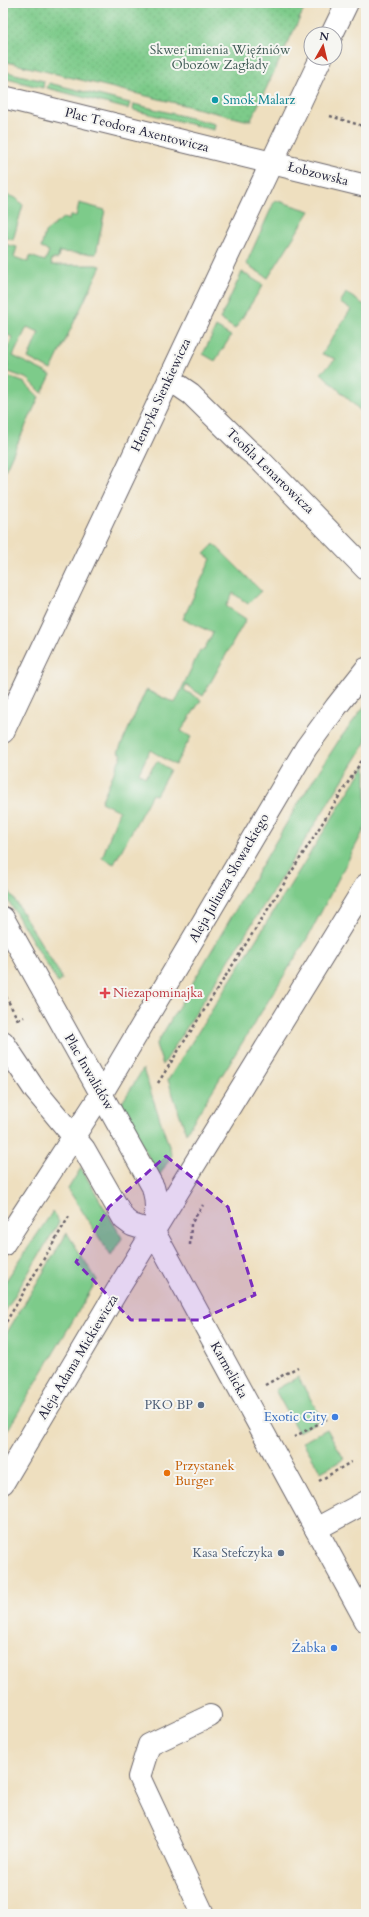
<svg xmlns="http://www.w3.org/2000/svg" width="369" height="1917" viewBox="0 0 369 1917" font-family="Cardo,serif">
<defs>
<pattern id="park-dots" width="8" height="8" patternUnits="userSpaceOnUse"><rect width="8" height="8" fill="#7dcb8a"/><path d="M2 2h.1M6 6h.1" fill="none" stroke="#6cae78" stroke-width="1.8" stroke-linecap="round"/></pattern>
</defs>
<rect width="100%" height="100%" fill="#f6f6f2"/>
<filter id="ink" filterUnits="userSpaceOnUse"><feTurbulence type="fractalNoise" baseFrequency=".025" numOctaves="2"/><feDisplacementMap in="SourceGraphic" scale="8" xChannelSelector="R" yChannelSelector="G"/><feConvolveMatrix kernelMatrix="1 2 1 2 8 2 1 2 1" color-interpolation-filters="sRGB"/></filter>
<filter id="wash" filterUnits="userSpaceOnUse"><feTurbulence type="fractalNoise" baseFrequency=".012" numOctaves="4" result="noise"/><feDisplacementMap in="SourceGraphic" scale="16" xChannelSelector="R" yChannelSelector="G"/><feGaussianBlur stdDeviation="0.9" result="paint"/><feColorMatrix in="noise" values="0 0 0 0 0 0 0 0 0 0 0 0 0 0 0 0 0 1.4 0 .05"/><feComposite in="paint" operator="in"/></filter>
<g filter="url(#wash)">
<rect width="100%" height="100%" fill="#eedfbf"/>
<!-- grass -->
<g fill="#7dcb8a" stroke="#507662">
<polygon points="3,71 44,81 43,88 3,78"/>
<polygon points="49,83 130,103 128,109 47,88"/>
<polygon points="134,104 215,124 214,130 133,110"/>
<polygon points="4,194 16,198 23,205 13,240 3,237"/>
<polygon points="275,200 310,211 268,278 246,264"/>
<polygon points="79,203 105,210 96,254 59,252 58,259 51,259 52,265 96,265 101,266 51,370 28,358 39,332 27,327 13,356 51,375 42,393 28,379 6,371 9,362 3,361 12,337 3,333 3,244 17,247 14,257 28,262 30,256 45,261 49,251 41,248 45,232 63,218 69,220 70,216 76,216"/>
<polygon points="242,272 263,285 235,329 220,319"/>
<polygon points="346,293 366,306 366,355 363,366 366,367 366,416 321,373 336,359 322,354 351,309 340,303"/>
<polygon points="216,327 231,336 215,361 203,354"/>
<polygon points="5,375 25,383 39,397 3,475 3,379"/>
<polygon points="214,544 261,591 248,604 233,593 226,606 246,619 203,696 186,685 184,690 201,700 181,731 191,737 175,765 150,750 139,773 146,777 157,761 170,770 156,795 152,794 114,864 102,858 119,811 101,802 122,754 118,752 146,690 175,703 200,650 203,651 213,633 183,619 211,559 204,554"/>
<polygon points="366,704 366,743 163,1065 156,1045 299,802 339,740"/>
<polygon points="366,764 366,826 308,937 186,1133 168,1080"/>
<polygon points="3,881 61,976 62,980 58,983 3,892"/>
<polygon points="143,1069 172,1155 159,1176 120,1106"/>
<polygon points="81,1168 122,1238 111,1256 68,1189"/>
<polygon points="53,1211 59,1222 3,1315 3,1285"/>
<polygon points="67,1233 97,1280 3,1438 3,1339"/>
<polygon points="298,1377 322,1419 298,1432 275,1390"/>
<polygon points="327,1429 344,1459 321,1472 303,1442"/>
</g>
<!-- park -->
<polygon fill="url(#park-dots)" stroke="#507662" points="3,3 307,3 251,120 245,120 3,61"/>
</g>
<g filter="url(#ink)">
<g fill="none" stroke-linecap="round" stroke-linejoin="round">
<!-- street casing -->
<g stroke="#696469" stroke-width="24">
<g id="street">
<polyline points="332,34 347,3"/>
<polyline points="169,379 191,394 248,450 258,458 366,569"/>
<polyline points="3,732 321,58"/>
<polyline points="154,1232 366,1621"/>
<polyline points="316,1529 366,1502"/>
<polyline points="203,1914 139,1777 149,1745 210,1716"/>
</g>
</g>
<!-- secondary casing -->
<g stroke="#696469" stroke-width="24">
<g id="secondary">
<polyline points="3,97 366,186"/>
<path d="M3,918L153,1187C157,1201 157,1217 154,1232L132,1225L124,1219L84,1149L35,1090L3,1042"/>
</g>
</g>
<!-- primary casing -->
<g stroke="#696469" stroke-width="24">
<g id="primary">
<polyline points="3,1245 102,1093 306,748 336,707 366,669"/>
<polyline points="3,1483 118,1289 366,885"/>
</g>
</g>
<!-- path -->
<g stroke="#696469" stroke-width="2.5" stroke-dasharray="3 3" stroke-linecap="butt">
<polyline points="330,116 366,127"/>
<polyline points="3,991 18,1020"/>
<polyline points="18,1020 24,1017"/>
<polyline points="158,1083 366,754"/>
<polyline points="190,1245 191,1224 203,1205"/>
<polyline points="3,1327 70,1215"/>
<polyline points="265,1385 298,1367"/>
<polyline points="294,1437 327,1419"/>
<polyline points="319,1481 351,1462"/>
</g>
<!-- street -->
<use href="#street" stroke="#fff" stroke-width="22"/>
<!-- secondary -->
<use href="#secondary" stroke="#fff" stroke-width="22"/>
<!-- primary -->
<use href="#primary" stroke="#fff" stroke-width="22"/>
</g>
</g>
<!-- marked area -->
<path fill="#7b2cbf" fill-opacity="0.2" stroke="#7b2cbf" stroke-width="3" stroke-dasharray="8 5" stroke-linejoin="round" d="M166,1156L228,1207L255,1295L199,1320H131L76,1262L109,1207Z"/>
<!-- markers -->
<circle fill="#0f9aa8" stroke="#f6f6f2" stroke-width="1.5" cx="215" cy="100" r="4"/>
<path fill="#e0444e" stroke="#f6f6f2" stroke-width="1.5" d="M103 987h4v4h4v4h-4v4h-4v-4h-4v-4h4z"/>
<g fill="#5c6f8a" stroke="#f6f6f2" stroke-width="1.5">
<circle cx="201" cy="1405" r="4"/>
<circle cx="281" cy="1553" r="4"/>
</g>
<g fill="#3f7fe0" stroke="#f6f6f2" stroke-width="1.5">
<circle cx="335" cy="1417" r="4"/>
<circle cx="334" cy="1648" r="4"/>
</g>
<circle fill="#e8710a" stroke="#f6f6f2" stroke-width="1.5" cx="167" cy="1473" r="4"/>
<g text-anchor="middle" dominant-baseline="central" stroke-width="4" stroke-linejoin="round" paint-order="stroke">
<!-- park labels -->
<g font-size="13" fill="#425d57" stroke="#f6f6f2">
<text x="220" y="50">Skwer imienia Więźniów<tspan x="220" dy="15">Obozów Zagłady</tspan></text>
</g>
<!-- culture labels -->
<g font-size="13" fill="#0d838f" stroke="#f6f6f2" text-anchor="start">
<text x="223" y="100">Smok Malarz</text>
</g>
<!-- street labels -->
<g font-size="13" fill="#22223b" stroke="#f6f6f2">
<text transform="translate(137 130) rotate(14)">Plac Teodora Axentowicza</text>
<text transform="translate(318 174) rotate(14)">Łobzowska</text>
<text transform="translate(161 395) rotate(-65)">Henryka Sienkiewicza</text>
<text transform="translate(270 471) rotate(44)">Teofila Lenartowicza</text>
<text transform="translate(229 878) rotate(-60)">Aleja Juliusza Słowackiego</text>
<text transform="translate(89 1072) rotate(60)">Plac Inwalidów</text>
<text transform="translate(78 1357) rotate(-59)">Aleja Adama Mickiewicza</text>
<text transform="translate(229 1370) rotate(61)">Karmelicka</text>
</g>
<!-- health labels -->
<g font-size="13" fill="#be3a42" stroke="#f6f6f2" text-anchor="start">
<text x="113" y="993">Niezapominajka</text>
</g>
<!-- service labels -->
<g font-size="13" fill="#4e5e75" stroke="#f6f6f2" text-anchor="end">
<text x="193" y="1405">PKO BP</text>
<text x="273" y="1553">Kasa Stefczyka</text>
</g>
<!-- shop labels -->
<g font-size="13" fill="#366cbe" stroke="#f6f6f2" text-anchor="end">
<text x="327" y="1417">Exotic City</text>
<text x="326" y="1648">Żabka</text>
</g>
<!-- food labels -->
<g font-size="13" fill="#c56008" stroke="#f6f6f2" text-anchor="start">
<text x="175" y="1466">Przystanek<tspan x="175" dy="15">Burger</tspan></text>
</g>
</g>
<!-- margin -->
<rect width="369" height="1917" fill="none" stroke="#f6f6f2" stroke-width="16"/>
<!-- north arrow -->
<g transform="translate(323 46) rotate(8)"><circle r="19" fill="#f6f6f2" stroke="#a1a1a9"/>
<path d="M0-3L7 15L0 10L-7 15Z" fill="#c8321e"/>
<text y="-6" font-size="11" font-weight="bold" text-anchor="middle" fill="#22223b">N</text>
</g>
</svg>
